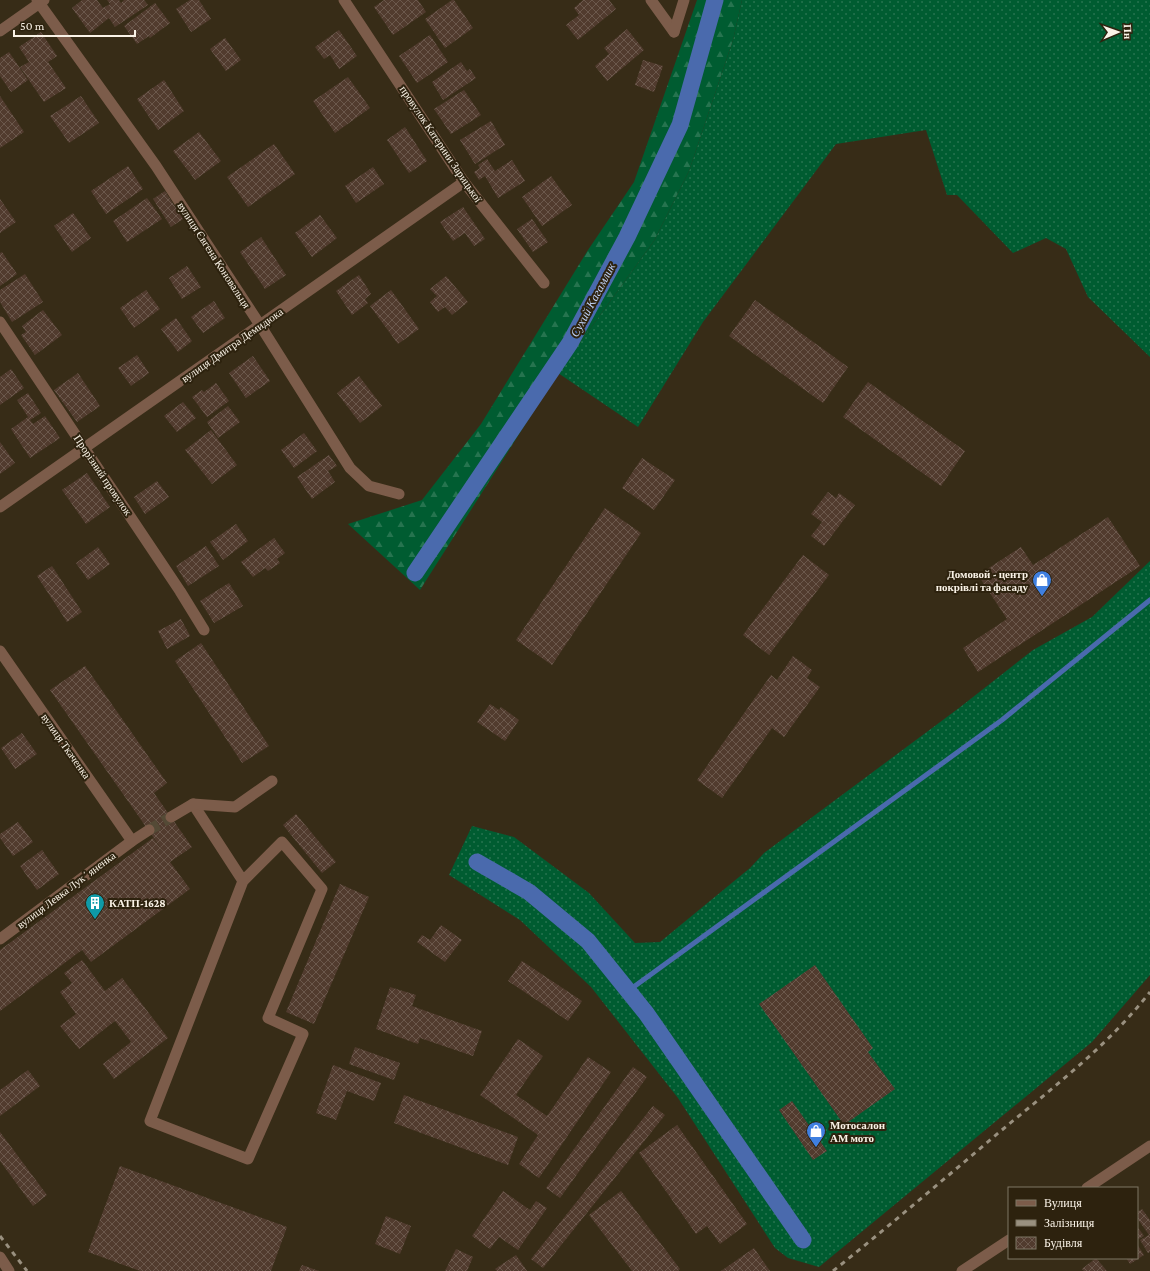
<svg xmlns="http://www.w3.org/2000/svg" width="1150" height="1271" viewBox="0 0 1150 1271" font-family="'Crimson Pro',serif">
<defs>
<pattern id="grass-dots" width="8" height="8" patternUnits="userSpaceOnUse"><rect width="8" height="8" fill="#005c31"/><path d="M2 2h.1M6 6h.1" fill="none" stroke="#26744f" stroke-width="1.8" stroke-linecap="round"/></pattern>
<pattern id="forest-firs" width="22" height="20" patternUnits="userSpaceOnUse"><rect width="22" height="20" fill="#005c31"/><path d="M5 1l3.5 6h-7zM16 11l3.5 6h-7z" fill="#26744f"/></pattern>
<pattern id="building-cross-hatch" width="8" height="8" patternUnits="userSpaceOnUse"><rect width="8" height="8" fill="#513b2e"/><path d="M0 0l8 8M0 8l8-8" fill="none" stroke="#6b584c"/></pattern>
</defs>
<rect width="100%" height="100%" fill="#372c17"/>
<!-- grass -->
<g fill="url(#grass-dots)">
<polygon points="742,0 1150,0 1150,357 1088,297 1066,249 1046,238 1013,253 957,195 947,195 926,130 836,144 703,322 638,427 558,373 654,241 689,171 733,40"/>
<polygon points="1150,561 1150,975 1092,1042 819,1267 788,1258 775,1248 678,1098 591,987 520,920 449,875 472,826 514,837 589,893 635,943 660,942 750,868 764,853 959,708 1033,650 1092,617"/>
</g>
<!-- forest -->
<polygon fill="url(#forest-firs)" points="697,0 742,0 733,40 689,171 654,241 558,373 420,590 348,524 422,500 481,424 588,250 634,182"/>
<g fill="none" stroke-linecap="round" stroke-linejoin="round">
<!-- stream -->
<polyline stroke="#4a6aad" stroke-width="5" points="628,991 1002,720 1150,600"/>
<!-- canal -->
<g stroke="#4a6aad" stroke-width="17">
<polyline points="415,573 570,343 627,237 680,125 715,0"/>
<polyline points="477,862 529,892 588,941 646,1013 803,1240"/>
</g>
</g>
<!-- building -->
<g fill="url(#building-cross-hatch)">
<polygon points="82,0 97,0 103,8 110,4 107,0 119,0 121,3 124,0 144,0 148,5 115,27 109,18 90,33 72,8"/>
<polygon points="190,0 199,0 211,19 191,32 176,9"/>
<polygon points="384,0 418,0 426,12 393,35 374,7"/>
<polygon points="452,0 454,0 473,28 445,48 425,19"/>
<polygon points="583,0 609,0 616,9 578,40 566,25 579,15 574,8"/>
<polygon points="155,3 170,23 150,38 149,36 137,44 124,26"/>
<polygon points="627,29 644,50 607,81 595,66 609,54 604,48"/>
<polygon points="339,30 357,56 339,69 330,55 324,59 315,47"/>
<polygon points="41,32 57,56 48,62 66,88 44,102 20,67 29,62 19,47"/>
<polygon points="430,35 448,62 417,83 399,56"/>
<polygon points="225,38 241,60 226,71 210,49"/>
<polygon points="9,52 28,80 11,92 0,76 0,58"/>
<polygon points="643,60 663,66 654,92 635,85"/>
<polygon points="461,62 467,71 470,69 476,78 443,100 432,82"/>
<polygon points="348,77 370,108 335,133 313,101"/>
<polygon points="164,80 184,111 158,130 137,99"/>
<polygon points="464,90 481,115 451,134 434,109"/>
<polygon points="0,96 24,132 0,148"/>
<polygon points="81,96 99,123 69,143 50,116"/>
<polygon points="491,121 505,145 475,164 460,140"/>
<polygon points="405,127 427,161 409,173 387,140"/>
<polygon points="199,132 221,161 195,180 173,151"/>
<polygon points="274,144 295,174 248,207 227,177"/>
<polygon points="487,159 495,171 512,160 525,181 498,198 485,176 479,180 474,172 480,168 478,165"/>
<polygon points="128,166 143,189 106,214 91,191"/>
<polygon points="373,167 384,184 356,203 345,186"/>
<polygon points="551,176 572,205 542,226 522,197"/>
<polygon points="165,191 183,219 171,227 153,199"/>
<polygon points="147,198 162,219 127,242 113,221"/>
<polygon points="0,199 16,222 0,233"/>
<polygon points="463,207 485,239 474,246 465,233 453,241 440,222"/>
<polygon points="73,213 91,238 72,252 54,226"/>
<polygon points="320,215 337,238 312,257 295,233"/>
<polygon points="532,219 548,242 533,252 517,229"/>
<polygon points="261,237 286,275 265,289 240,252"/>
<polygon points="2,252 17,274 0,286 0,253"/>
<polygon points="187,266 201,287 182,299 169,278"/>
<polygon points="25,274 43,302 12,322 0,302 0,290"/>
<polygon points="359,275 371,294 365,299 368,303 352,315 336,291"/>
<polygon points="446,276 468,302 452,315 445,307 438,312 430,302 437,296 430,289"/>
<polygon points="146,290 160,309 134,328 120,308"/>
<polygon points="391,290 419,329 398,344 370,306"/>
<polygon points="755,300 848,367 823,403 729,336"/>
<polygon points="214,301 225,318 203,333 191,317"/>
<polygon points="43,310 62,335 35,355 21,335 26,332 22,326"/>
<polygon points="176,318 192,341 178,352 161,329"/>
<polygon points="137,355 149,373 131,386 118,368"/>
<polygon points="253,356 270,381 246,398 229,373"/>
<polygon points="11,369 24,388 0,405 0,377"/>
<polygon points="78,373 100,406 77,422 54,390"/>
<polygon points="359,376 382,406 360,423 337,393"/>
<polygon points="868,382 965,451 941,486 843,417"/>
<polygon points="216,383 229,401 207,417 192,397 202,390 204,392"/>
<polygon points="28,393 41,413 30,420 33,424 45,416 60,438 30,458 11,429 28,417 17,400"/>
<polygon points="183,402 196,418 177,432 164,416"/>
<polygon points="228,406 240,422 218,438 207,422"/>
<polygon points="211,430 237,465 212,484 185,450"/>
<polygon points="304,433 317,451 294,468 281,450"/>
<polygon points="0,442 15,463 0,474"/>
<polygon points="329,455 337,466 328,471 335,482 312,499 297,477"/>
<polygon points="642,458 675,480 654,510 622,488"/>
<polygon points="87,473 110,507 86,524 62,490"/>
<polygon points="157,481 169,497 145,514 134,497"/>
<polygon points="828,492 836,498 839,493 855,505 824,546 811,536 822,522 811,514"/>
<polygon points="605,508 641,533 552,665 516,640"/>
<polygon points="1108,517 1140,566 978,672 963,648 1007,619 978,575 1021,547 1033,565"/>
<polygon points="236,524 248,541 223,560 210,542"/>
<polygon points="274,538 285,553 277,559 280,563 268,571 265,568 253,577 241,562"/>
<polygon points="206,546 219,566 188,586 176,566"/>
<polygon points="98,547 110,564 88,580 76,563"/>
<polygon points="803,555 829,575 769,655 743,635"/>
<polygon points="52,566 82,612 67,622 37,576"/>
<polygon points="229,583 243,606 214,623 200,601"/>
<polygon points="181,619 190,636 167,649 158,631"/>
<polygon points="201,643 269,746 242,763 175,661"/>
<polygon points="793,656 812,670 807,678 820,687 784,737 772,728 722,798 697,780 771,675 777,680"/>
<polygon points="85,666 167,783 154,793 192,847 170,862 190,889 91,962 82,950 0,1011 0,950 153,838 165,854 50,690"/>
<polygon points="490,704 499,710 501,707 519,720 505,741 477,722"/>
<polygon points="22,733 37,754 15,769 1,748"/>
<polygon points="296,814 336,862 322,873 283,825"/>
<polygon points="18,822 33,842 13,856 0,838 0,834"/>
<polygon points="42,850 59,874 37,890 20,866"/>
<polygon points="340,884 369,897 314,1024 286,1012"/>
<polygon points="441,925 462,940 445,962 417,942 422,935 430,940"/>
<polygon points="82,960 105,991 122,978 168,1038 114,1079 103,1064 131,1042 115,1021 79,1049 60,1026 76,1014 60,992 72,983 64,973"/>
<polygon points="522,961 582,1001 568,1021 508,981"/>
<polygon points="815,965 873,1048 868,1052 895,1089 844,1125 759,1004"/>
<polygon points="390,987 416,995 412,1006 482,1031 473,1056 420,1038 418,1044 376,1029"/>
<polygon points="518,1039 543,1056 516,1095 547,1116 588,1057 611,1072 539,1178 519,1164 538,1135 480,1095"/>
<polygon points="355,1047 400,1063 394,1080 349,1064"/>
<polygon points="333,1065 381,1083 374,1101 347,1091 336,1120 316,1113"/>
<polygon points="633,1067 647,1077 560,1198 546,1188"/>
<polygon points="28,1070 40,1086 0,1116 0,1090"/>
<polygon points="404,1095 518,1137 508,1165 394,1123"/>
<polygon points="792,1101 827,1151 813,1160 779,1110"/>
<polygon points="653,1106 665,1115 543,1268 531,1259"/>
<polygon points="677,1125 747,1224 720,1244 707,1226 696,1234 639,1153"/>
<polygon points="0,1132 47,1195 33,1206 0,1161"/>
<polygon points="120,1166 287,1227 271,1271 140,1271 88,1252"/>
<polygon points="503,1191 530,1210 536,1201 547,1208 518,1250 499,1237 490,1249 472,1236"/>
<polygon points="621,1191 680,1269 678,1271 632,1271 589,1215"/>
<polygon points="1142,1209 1150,1220 1150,1252 1148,1253 1140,1240 1149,1235 1137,1218 1137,1212"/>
<polygon points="386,1216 411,1226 400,1254 375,1244"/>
<polygon points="1137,1226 1144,1236 1137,1240"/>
<polygon points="1137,1244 1144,1255 1130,1264 1126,1258 1137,1258"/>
<polygon points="754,1248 770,1271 721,1271"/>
<polygon points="456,1249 473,1257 467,1271 445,1271"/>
<polygon points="516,1255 527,1271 497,1271 495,1269"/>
<polygon points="1096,1258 1107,1271 1084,1271 1082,1269"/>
<polygon points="302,1265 319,1271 299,1271"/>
</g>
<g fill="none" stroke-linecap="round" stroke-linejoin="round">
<!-- minor-tunnel -->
<polyline stroke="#544a36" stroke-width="11" stroke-dasharray="11 5.5" stroke-linecap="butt" points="149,830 171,817"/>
<!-- minor -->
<g stroke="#7c5c4a" stroke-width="11">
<polyline points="37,0 156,166 260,325 350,468 369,486 399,494"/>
<polyline points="344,0 464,182 544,283"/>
<polyline points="651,0 674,32"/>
<polyline points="0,31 44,0"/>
<polyline points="674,32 684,0"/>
<polyline points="0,322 180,591 204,630"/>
<polyline points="0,507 464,182"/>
<polyline points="0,651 132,841"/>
<polyline points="193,804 243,881 150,1121 248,1159 303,1034 268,1018 322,889 282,842 243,881"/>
<polyline points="171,817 193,804 235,807 272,781"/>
<polyline points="0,939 132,841 149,830"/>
<polyline points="0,1257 9,1271"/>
</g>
<!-- tertiary -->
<g stroke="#7c5c4a" stroke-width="11">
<polyline points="1087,1188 1150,1146"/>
<polyline points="962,1271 1009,1240"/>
</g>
<!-- rail -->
<g stroke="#99907f" stroke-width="3" stroke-dasharray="5 5" stroke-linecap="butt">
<polyline points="0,1236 27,1271"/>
<path d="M833,1271C893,1223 951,1173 1009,1124C1059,1083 1110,1043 1150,992"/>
</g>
</g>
<!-- icons -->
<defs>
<g id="shop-pin" transform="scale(1)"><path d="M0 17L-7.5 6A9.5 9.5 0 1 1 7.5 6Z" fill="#3f7fe0" stroke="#2d220e"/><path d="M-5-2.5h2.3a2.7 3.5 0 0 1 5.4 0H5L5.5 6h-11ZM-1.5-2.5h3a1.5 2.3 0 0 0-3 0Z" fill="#fff"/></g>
<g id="building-pin" transform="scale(1)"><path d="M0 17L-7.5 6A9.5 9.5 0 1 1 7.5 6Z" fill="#0f9aa8" stroke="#2d220e"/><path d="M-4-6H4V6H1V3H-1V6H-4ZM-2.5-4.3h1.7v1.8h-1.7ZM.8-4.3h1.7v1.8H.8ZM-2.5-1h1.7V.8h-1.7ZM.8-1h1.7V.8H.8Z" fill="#fff"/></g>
</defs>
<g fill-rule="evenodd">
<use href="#shop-pin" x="1042" y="580"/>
<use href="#building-pin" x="95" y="903"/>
<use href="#shop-pin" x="816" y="1131"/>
</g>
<g text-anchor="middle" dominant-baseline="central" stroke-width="4" stroke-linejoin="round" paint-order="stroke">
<!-- street labels -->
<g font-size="11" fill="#faf3e7" stroke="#2d220e">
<text transform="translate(441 144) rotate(56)">провулок Катерини Зарицької</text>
<text transform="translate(214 255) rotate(57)">вулиця Євгена Коновальця</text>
<text transform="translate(232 345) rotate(-35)">вулиця Дмитра Демидюка</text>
<text transform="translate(103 475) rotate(56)">Прорізний провулок</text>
<text transform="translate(66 746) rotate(55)">вулиця Ткаченка</text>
<text transform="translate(66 890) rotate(-37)">вулиця Левка Лукʼяненка</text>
</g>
<!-- poi labels -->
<g font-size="11" font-weight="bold" fill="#faf3e7" stroke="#2d220e" text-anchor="start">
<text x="1028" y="574" text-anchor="end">Домовой - центр<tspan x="1028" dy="13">покрівлі та фасаду</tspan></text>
<text x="109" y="903">КАТП-1628</text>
<text x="830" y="1125">Мотосалон<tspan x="830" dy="13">АМ мото</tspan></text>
</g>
<!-- water labels -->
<g font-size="12" font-style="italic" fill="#c1d4fa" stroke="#2d220e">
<text transform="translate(593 300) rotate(-62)">Сухий Кагамлик</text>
</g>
</g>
<!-- legend -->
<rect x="1008" y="1187" width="130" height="72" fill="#2d220e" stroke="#7f7665"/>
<rect x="1016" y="1200" width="20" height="6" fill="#7c5c4a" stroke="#7f7665"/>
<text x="1044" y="1207" font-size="12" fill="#faf3e7">Вулиця</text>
<rect x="1016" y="1220" width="20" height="6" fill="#99907f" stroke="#7f7665"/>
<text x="1044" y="1227" font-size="12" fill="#faf3e7">Залізниця</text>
<rect x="1016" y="1237" width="20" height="12" fill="url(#building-cross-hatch)" stroke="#7f7665"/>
<text x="1044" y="1247" font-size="12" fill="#faf3e7">Будівля</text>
<!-- north arrow -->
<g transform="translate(1118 32) rotate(88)" stroke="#2d220e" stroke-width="3" paint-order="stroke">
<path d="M0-3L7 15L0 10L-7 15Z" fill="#faf3e7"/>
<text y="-6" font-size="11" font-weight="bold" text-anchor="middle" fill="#faf3e7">Пн</text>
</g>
<!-- scale -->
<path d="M14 30v6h121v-6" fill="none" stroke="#faf3e7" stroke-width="2"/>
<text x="20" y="30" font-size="12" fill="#faf3e7" stroke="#2d220e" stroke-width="3" paint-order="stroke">50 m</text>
</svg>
